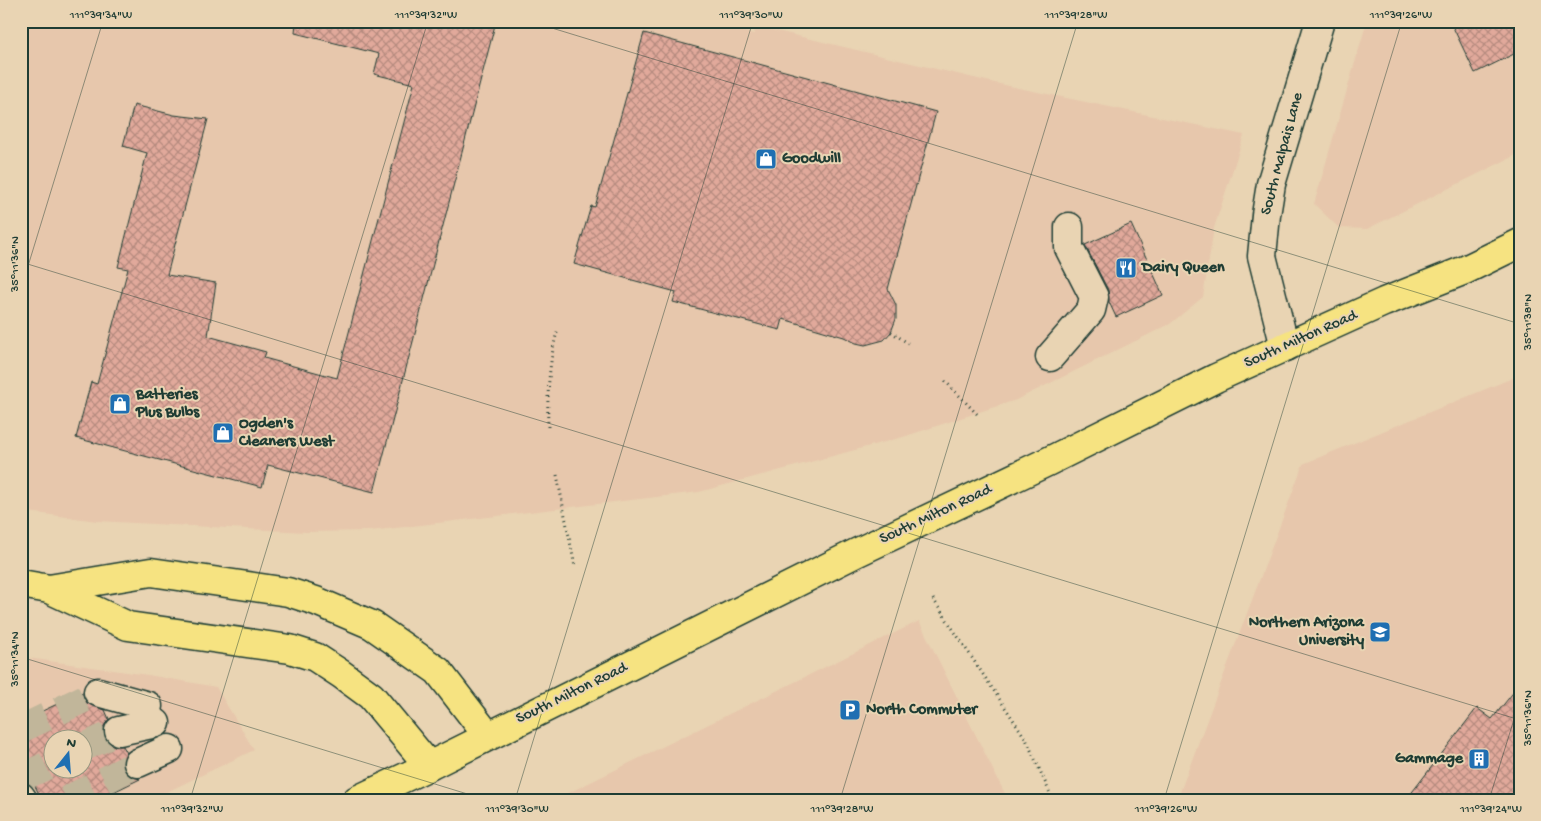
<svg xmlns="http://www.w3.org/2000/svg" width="1541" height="821" viewBox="0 0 1541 821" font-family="'Gochi Hand',sans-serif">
<defs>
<pattern id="building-cross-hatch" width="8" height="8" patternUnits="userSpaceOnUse" patternTransform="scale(1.25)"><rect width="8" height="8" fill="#e1a99b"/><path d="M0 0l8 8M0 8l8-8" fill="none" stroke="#b68b7f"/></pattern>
</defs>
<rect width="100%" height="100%" fill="#e9d4b3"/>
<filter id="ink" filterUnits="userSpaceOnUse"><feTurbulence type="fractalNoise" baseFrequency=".02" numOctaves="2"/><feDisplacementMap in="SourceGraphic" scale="10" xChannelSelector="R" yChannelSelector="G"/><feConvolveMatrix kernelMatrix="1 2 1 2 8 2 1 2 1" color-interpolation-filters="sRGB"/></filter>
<g filter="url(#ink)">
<!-- built -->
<g fill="#e7c7ac" fill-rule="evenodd">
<polygon points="21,21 697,21 754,34 756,26 995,83 1244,135 1214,228 1203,297 1170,324 1016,400 903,437 699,492 370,531 306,532 97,521 21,511"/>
<polygon points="1367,21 1520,21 1520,153 1367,229 1339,228 1314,204"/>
<polygon points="1520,375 1520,800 1177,800 1303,464"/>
<polygon points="919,621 1008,800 554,800"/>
<path d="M21,657L148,675L216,687L254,750L150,800H21ZM52,738H82V768H52Z"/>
</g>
<!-- building -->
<g fill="url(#building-cross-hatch)" stroke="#1f3d34" fill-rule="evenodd">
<polygon points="296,21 496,21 374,492 268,465 262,487 76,438 91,382 97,384 128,269 118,267 147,153 123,146 134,105 174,115 208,119 167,275 216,283 208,336 266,352 264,358 337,378 414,84 374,74 379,54 295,33"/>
<polygon points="1450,21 1520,21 1520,51 1475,73"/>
<polygon points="644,33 936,112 888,289 896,305 896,319 891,332 884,340 865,345 856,343 844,337 783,319 780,330 673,302 676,292 574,264 591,206 595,207"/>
<polygon points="1131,224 1163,295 1116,317 1109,302 1108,290 1085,245"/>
<polygon points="1520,684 1520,800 1406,800 1477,708 1492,719"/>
<path d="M83,692V696L87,703L105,710L109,719L104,726V735L108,742L114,746H123L127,753L123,761L124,770L129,776L140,779L97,800H42L30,776L21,780V721ZM52,738H82V768H52Z"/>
</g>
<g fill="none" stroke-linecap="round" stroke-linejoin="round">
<!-- minor-tunnel -->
<g stroke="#c1b69a" stroke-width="28" stroke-dasharray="28 14" stroke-linecap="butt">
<polyline points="21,729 98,692"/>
<polyline points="82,748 119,731"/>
<polyline points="21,778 52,763"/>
<polyline points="67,800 138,763"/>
</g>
<!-- minor casing -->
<g stroke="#1f3d34" stroke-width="31">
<g id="minor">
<polyline points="1285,347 1262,256 1266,215 1271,184 1320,21"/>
<polyline points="1050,357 1091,310 1094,297 1069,248 1069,227"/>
<polyline points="98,692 148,706"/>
<polyline points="119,731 156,723"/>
<polyline points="138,763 169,749"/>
<polyline points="21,797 23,800"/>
</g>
</g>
<!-- major casing -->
<g stroke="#1f3d34" stroke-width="31">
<g id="major">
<polyline points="21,584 49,589 128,626 290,649 315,657 341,674 371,696 429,766"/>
<polyline points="49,589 151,572 288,592 316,601 372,625 438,671 488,736"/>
<polyline points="357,800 429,766 856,553 1047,462 1216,378 1384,302 1465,270 1520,243"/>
</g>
</g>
<!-- path -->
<g stroke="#1f3d34" stroke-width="3" stroke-dasharray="1 4" stroke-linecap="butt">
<polyline points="891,332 908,343"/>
<polyline points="945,381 977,414"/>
<path d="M548,427C547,394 549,360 558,328"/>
<polyline points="557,475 575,567"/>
<polyline points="933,599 1026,739 1053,800"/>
</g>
<!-- minor -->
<use href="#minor" stroke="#e9d4b3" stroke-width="28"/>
<!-- major -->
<use href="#major" stroke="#f6e381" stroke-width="28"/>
</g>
</g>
<!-- ticks -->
<path fill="none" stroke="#1f3d34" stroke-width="1" stroke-opacity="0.45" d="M529,21L1520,324M21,262L1520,720M21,289L103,21M21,657L487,800M190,800L428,21M515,800L753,21M840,800L1078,21M1164,800L1402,21M1489,800L1520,700"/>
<!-- icons -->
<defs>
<g id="shop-square" transform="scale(1.125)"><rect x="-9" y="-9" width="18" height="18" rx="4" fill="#1f6fb2" stroke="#e9d4b3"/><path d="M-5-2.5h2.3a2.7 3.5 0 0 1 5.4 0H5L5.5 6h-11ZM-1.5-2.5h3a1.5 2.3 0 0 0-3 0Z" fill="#fff"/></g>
<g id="restaurant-square" transform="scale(1.125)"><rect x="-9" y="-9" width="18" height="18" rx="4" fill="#1f6fb2" stroke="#e9d4b3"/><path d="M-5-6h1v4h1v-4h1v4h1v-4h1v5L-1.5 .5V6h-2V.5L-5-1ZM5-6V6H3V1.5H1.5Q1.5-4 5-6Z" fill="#fff"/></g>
<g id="university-square" transform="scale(1.125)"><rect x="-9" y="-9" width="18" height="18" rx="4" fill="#1f6fb2" stroke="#e9d4b3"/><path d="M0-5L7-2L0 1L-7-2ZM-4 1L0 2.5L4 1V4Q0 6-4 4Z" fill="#fff"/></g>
<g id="parking-square" transform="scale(1.125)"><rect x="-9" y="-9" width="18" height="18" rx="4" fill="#1f6fb2" stroke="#e9d4b3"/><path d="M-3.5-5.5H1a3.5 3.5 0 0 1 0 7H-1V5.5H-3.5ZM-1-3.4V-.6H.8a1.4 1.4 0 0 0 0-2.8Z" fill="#fff"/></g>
<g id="building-square" transform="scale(1.125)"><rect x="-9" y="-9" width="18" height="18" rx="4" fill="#1f6fb2" stroke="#e9d4b3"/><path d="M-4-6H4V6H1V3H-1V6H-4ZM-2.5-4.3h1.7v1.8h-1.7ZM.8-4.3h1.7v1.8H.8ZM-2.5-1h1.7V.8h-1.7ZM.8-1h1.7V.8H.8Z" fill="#fff"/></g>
</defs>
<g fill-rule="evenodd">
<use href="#shop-square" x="766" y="159"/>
<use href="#restaurant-square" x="1126" y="268"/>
<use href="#shop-square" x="120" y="404"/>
<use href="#shop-square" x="223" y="433"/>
<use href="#university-square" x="1380" y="632"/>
<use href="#parking-square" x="850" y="710"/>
<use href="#building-square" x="1479" y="759"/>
</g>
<g text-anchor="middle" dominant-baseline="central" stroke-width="4" stroke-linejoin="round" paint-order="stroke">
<!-- street labels -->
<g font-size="16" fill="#1f3d34" stroke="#e9d4b3">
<text transform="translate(1283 154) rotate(-75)">South Malpais Lane</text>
<text transform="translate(1301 340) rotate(-24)">South Milton Road</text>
<text transform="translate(936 515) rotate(-25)">South Milton Road</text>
<text transform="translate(572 694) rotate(-26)">South Milton Road</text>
</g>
<!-- poi labels -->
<g font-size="16" font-weight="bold" fill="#1f3d34" stroke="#e9d4b3" text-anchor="start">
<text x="782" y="159">Goodwill</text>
<text x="1142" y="268">Dairy Queen</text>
<text x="136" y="395">Batteries<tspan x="136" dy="18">Plus Bulbs</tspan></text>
<text x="239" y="424">Ogden's<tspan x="239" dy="18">Cleaners West</tspan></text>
<text x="1364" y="623" text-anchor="end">Northern Arizona<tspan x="1364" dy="18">University</tspan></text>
<text x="866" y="710">North Commuter</text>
<text x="1463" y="759" text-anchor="end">Gammage</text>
</g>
</g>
<!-- margin -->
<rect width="1541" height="821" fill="none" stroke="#e9d4b3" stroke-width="55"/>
<!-- north arrow -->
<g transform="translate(68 754) rotate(17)"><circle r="24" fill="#e9d4b3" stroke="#989880"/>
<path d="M0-4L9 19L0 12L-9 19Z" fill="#1f6fb2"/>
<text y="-8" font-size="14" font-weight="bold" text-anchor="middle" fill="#1f3d34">N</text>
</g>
<rect x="28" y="28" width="1486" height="766" fill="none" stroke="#1f3d34" stroke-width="2"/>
<g font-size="12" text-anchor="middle" fill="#1f3d34">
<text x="101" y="18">111°39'34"W</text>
<text x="426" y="18">111°39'32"W</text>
<text x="751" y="18">111°39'30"W</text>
<text x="1076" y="18">111°39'28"W</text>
<text x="1401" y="18">111°39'26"W</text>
<text transform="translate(14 264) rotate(-90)" y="4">35°11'36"N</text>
<text transform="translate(1527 322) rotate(-90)" y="4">35°11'38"N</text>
<text transform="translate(14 659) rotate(-90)" y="4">35°11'34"N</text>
<text transform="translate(1527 718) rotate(-90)" y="4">35°11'36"N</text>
<text x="192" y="812">111°39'32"W</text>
<text x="517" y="812">111°39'30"W</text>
<text x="842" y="812">111°39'28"W</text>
<text x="1166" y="812">111°39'26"W</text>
<text x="1491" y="812">111°39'24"W</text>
</g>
</svg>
